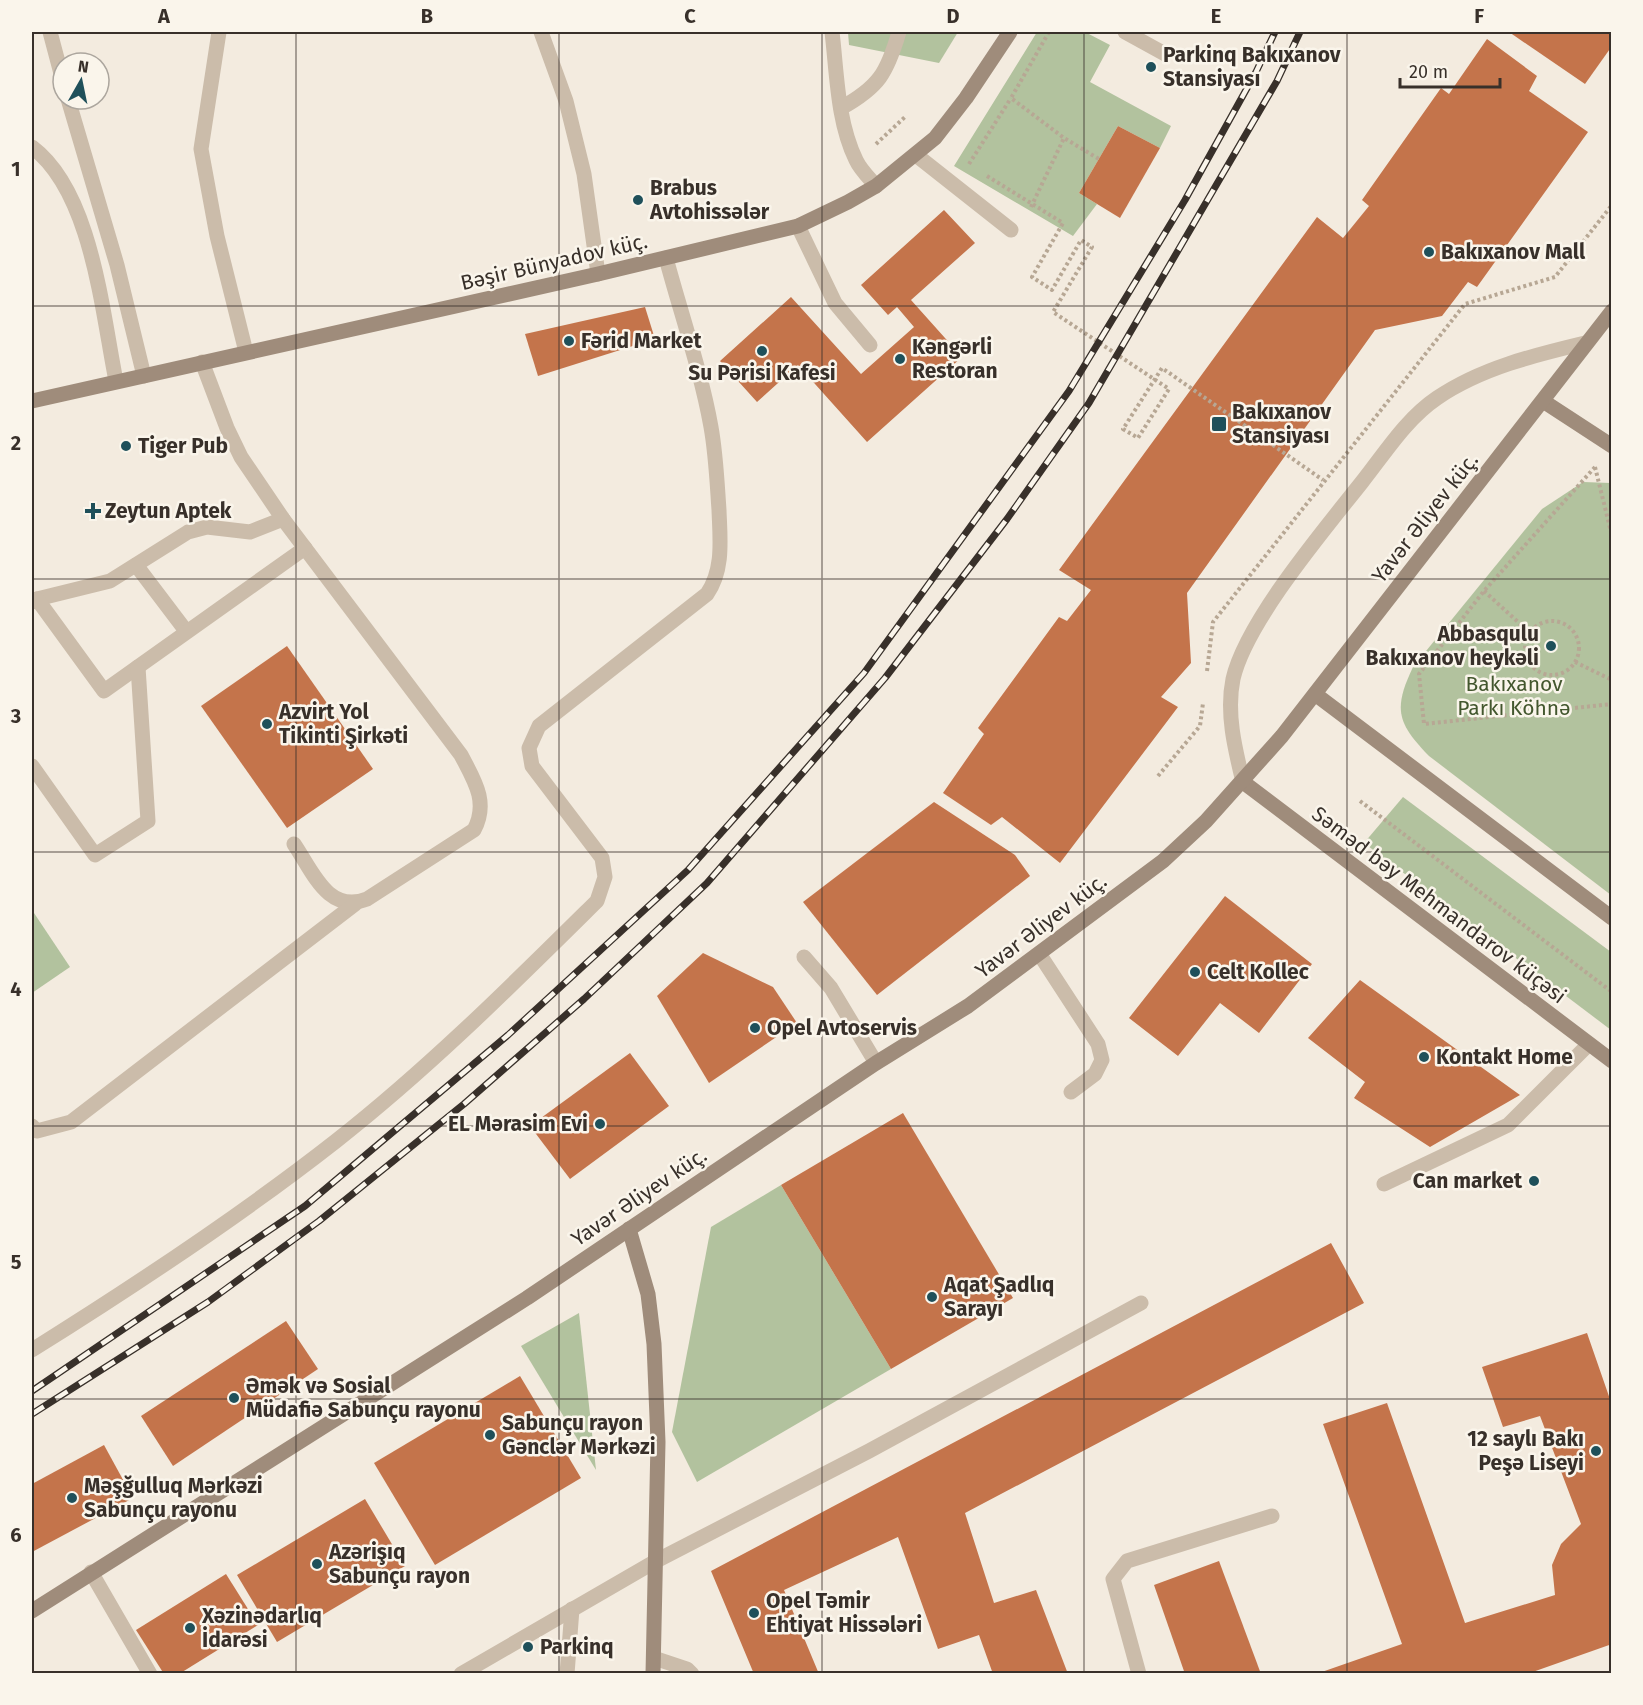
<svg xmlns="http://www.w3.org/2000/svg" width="1643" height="1705" viewBox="0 0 1643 1705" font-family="'Fira Sans',sans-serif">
<rect width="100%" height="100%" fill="#f3ebdf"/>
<!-- green -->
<g fill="#b2c29e">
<polygon points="848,32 958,32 939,63 849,45"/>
<polygon points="1037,32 1085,32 1110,45 1090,82 1171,126 1160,148 1118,126 1079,193 1097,204 1073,236 954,166"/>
<path d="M1583,482L1611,483V895L1429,756C1397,723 1393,709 1413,667L1542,509Z"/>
<polygon points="1403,797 1611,952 1611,1030 1364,843"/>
<polygon points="32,910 70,967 32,993"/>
<polygon points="781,1185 891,1369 697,1482 672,1432 711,1227"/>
<polygon points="579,1313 596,1470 521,1346"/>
</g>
<!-- building -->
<g fill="#c4744b">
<polygon points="1509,32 1612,32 1612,46 1585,84"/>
<polygon points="1487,39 1537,76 1529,91 1588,132 1477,287 1468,282 1442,316 1375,330 1187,593 1191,663 1161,697 1178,707 1060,863 1002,817 991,825 943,793 984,734 978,728 1059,617 1067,621 1091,590 1059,570 1317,217 1343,238 1369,206 1362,200 1441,88 1449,94"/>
<polygon points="1118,126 1160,148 1120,218 1079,193"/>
<polygon points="944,210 975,243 911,300 962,357 867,442 798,365 757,402 720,361 791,297 861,374 914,327 897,307 888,315 861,285"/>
<polygon points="645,307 655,339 538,376 525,334"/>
<polygon points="287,646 373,769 287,828 201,706"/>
<polygon points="934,802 1015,855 1030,876 877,995 803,902"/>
<polygon points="1225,896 1312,964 1259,1033 1220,1003 1178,1056 1129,1018"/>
<polygon points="703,953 773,987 797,1023 709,1083 657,996"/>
<polygon points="1360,980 1520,1095 1430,1147 1354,1098 1365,1082 1308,1038"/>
<polygon points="630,1053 669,1106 570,1179 530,1126"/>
<polygon points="903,1113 1013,1298 891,1369 781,1185"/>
<polygon points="1331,1243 1364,1303 965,1513 994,1603 1036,1590 1068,1674 993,1674 979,1635 938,1649 898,1537 784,1590 819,1674 754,1674 711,1571"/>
<polygon points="286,1321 318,1369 173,1466 141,1416"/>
<polygon points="1587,1333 1612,1405 1612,1644 1527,1674 1316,1674 1402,1644 1323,1424 1387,1403 1465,1623 1555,1595 1552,1565 1561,1544 1581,1524 1540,1416 1503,1427 1482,1367"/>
<polygon points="520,1376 581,1478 435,1565 374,1463"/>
<polygon points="104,1445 133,1498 32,1552 32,1484"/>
<polygon points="365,1499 405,1566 277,1642 237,1575"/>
<polygon points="1219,1561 1261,1674 1185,1674 1154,1585"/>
<polygon points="226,1574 258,1625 179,1674 164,1674 136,1630"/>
</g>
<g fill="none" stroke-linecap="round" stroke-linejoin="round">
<!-- path -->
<g stroke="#b7a794" stroke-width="4" stroke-dasharray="3 3" stroke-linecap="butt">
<polyline points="1049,32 1011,98 1064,138 1099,159"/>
<polyline points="876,144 906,116"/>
<polyline points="969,164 1011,98"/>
<polyline points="987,176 1063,223 1032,277 1052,290 1081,240 1092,247 1053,312 1169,389 1138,438 1123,429 1162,368 1323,480"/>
<polyline points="1031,207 1064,138"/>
<polyline points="1595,467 1484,591 1419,674 1424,724 1612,704"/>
<polyline points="1595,467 1612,536"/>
<polyline points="1484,591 1530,633"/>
<circle cx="1552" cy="648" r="27"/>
<polyline points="1575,662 1612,680"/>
<polyline points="1207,671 1213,622 1465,304 1555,277 1612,205"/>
<polyline points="1158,776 1200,726 1203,703"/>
<polyline points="1360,801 1612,992"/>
</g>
<!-- lane -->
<g stroke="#cbbcaa" stroke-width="15">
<polyline points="50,32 63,81"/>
<polyline points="219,32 201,149 217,236 246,352"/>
<polyline points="1125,32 1165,54"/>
<polyline points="68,99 117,265 144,376"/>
<path d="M841,108C879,87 887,73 899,32"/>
<path d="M32,147C92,192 102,312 116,381"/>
<polyline points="916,155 1011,230"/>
<polyline points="798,226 835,303 870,345"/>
<path d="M202,362L227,428L241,457L283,519L461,755C474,780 489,802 474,830L367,899C328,914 313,872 294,844"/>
<polyline points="136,565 186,631"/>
<polyline points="37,599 110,581 188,532 207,527 250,532 283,519"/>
<polyline points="32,602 37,599 104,691 305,548"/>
<polyline points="32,766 95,855 148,821 138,667"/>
<path d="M1243,782C1235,749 1226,713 1233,679C1246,622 1324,530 1362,482C1385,453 1406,419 1437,398C1481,368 1535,355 1585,343"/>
<polyline points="1040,955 1098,1044 1102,1060 1095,1074 1071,1092"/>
<polyline points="804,957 831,988 876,1063"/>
<polyline points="32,1126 37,1131 71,1122 355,904"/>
<polyline points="1384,1184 1508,1125 1589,1044"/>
<polyline points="91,1572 150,1674"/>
<polyline points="654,1658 687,1669 692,1674"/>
<polyline points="461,1674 656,1561 869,1451 1141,1303"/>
<polyline points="567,1674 572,1609"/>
<polyline points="1139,1674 1113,1579 1127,1561 1272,1516"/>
</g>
<!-- street -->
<g stroke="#cbbcaa" stroke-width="15">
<polyline points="541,32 566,101 584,174 598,274"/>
<path d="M832,32C837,73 837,121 856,160C860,169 869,178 876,186"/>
<path d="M32,1350C136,1285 239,1217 336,1141C429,1068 513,984 597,901L605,877L602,858L532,766L529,748L539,726L707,594C724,569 720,539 719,510C717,482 716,455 711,427C701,371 681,314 666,258"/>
</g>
<!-- secondary -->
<g stroke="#9f8c7b" stroke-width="15">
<polyline points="32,401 598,274 798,226 848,202 876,186 935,138 966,98 1010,32"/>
<polyline points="1543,401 1612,446"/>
<polyline points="1315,694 1612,918"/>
<polyline points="1243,782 1612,1061"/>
<polyline points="629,1229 648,1294 654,1344 658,1442 653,1674"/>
<polyline points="32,1611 527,1298 876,1063 968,1006 1163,861 1206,821 1282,736 1612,311"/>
</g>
<!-- rail casing -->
<g stroke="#38302a" stroke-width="7">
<g id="rail">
<polyline points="32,1391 305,1206 508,1035 688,870 864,673 1069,391 1185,200 1256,72 1275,32"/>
<polyline points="32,1414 208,1302 319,1221 464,1104 584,999 707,883 885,678 1007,519 1089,403 1277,81 1300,32"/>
</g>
</g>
<!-- rail -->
<use href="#rail" stroke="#faf5eb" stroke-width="4.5" stroke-dasharray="14" stroke-linecap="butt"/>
</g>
<!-- grid -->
<path fill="none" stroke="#38302a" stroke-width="1.5" stroke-opacity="0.55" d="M296,32V1674M559,32V1674M822,32V1674M1084,32V1674M1347,32V1674M32,306H1612M32,579H1612M32,852H1612M32,1126H1612M32,1399H1612"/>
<!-- markers -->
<g fill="#1f505a" stroke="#faf5eb" stroke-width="2">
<circle cx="1151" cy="67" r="6"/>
<circle cx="638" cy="200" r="6"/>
<circle cx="1429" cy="252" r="6"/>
<circle cx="569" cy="341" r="6"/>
<circle cx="762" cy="351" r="6"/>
<circle cx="900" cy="359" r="6"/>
<rect x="1211" y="416" width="16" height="16" rx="3"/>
<circle cx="126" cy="446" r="6"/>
<path d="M90 502h6v6h6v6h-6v6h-6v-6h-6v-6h6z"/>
<circle cx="1551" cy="646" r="6"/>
<circle cx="267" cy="724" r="6"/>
<circle cx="1195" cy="972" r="6"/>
<circle cx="755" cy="1028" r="6"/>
<circle cx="1424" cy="1057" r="6"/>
<circle cx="600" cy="1124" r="6"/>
<circle cx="1534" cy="1181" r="6"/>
<circle cx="932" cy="1297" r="6"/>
<circle cx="234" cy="1398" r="6"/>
<circle cx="490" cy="1435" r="6"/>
<circle cx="1596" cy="1451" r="6"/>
<circle cx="72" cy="1498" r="6"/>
<circle cx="317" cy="1564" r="6"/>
<circle cx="754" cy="1613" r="6"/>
<circle cx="190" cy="1628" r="6"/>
<circle cx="528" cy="1647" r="6"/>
</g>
<g text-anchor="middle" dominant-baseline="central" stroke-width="5" stroke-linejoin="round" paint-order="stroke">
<!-- poi labels -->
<g font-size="21" font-weight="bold" fill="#38302a" stroke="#faf5eb" text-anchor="start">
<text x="1163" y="55">Parkinq Bakıxanov<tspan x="1163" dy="24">Stansiyası</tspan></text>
<text x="650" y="188">Brabus<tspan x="650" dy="24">Avtohissələr</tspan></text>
<text x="1441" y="252">Bakıxanov Mall</text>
<text x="581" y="341">Fərid Market</text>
<text x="912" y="347">Kəngərli<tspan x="912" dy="24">Restoran</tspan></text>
<text x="762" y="373" text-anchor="middle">Su Pərisi Kafesi</text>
<text x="1232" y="412">Bakıxanov<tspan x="1232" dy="24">Stansiyası</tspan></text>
<text x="138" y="446">Tiger Pub</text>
<text x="105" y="511">Zeytun Aptek</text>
<text x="1539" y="634" text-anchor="end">Abbasqulu<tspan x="1539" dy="24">Bakıxanov heykəli</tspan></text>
<text x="279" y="712">Azvirt Yol<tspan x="279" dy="24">Tikinti Şirkəti</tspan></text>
<text x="1207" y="972">Celt Kollec</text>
<text x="767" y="1028">Opel Avtoservis</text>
<text x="1436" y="1057">Kontakt Home</text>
<text x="588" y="1124" text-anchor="end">EL Mərasim Evi</text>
<text x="1522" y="1181" text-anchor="end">Can market</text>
<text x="944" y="1285">Aqat Şadlıq<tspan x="944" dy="24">Sarayı</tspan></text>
<text x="246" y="1386">Əmək və Sosial<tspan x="246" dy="24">Müdafiə Sabunçu rayonu</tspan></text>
<text x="502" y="1423">Sabunçu rayon<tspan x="502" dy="24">Gənclər Mərkəzi</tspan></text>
<text x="1584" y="1439" text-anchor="end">12 saylı Bakı<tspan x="1584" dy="24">Peşə Liseyi</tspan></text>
<text x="84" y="1486">Məşğulluq Mərkəzi<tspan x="84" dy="24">Sabunçu rayonu</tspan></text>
<text x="329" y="1552">Azərişıq<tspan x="329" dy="24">Sabunçu rayon</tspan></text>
<text x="766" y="1601">Opel Təmir<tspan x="766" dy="24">Ehtiyat Hissələri</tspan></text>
<text x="202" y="1616">Xəzinədarlıq<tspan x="202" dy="24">İdarəsi</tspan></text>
<text x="540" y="1647">Parkinq</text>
</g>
<!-- street labels -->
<g font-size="21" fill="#38302a" stroke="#faf5eb">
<text transform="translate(554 262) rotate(-13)">Bəşir Bünyadov küç.</text>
<text transform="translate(1425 518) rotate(-52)">Yavər Əliyev küç.</text>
<text transform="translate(1439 905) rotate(37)">Səməd bəy Mehmandarov küçəsi</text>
<text transform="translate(1041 926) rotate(-37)">Yavər Əliyev küç.</text>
<text transform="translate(639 1197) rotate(-34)">Yavər Əliyev küç.</text>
</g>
<!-- park labels -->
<g font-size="21" fill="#43572e" stroke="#faf5eb">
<text x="1514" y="684">Bakıxanov<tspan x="1514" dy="24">Parkı Köhnə</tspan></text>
</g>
</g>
<!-- border -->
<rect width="1643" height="1705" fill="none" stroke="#faf5eb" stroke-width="66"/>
<!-- north arrow -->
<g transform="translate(81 81) rotate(9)"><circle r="28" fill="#faf5eb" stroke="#aca69e" stroke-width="1.5"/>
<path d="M0-4.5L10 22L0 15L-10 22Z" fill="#1f505a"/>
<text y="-9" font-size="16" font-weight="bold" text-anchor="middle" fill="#38302a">N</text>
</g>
<!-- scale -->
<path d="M1400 78v9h100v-9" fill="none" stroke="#38302a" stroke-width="3"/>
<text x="1409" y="78" font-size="18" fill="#38302a" stroke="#faf5eb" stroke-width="4.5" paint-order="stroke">20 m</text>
<rect x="33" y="33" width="1577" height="1639" fill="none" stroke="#38302a" stroke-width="2"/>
<g font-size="20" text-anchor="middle" font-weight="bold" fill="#38302a">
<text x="164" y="23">A</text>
<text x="427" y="23">B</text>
<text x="690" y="23">C</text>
<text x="953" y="23">D</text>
<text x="1216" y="23">E</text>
<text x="1479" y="23">F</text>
<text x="16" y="176">1</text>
<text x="16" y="450">2</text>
<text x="16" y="723">3</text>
<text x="16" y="996">4</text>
<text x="16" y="1269">5</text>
<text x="16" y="1542">6</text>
</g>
</svg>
